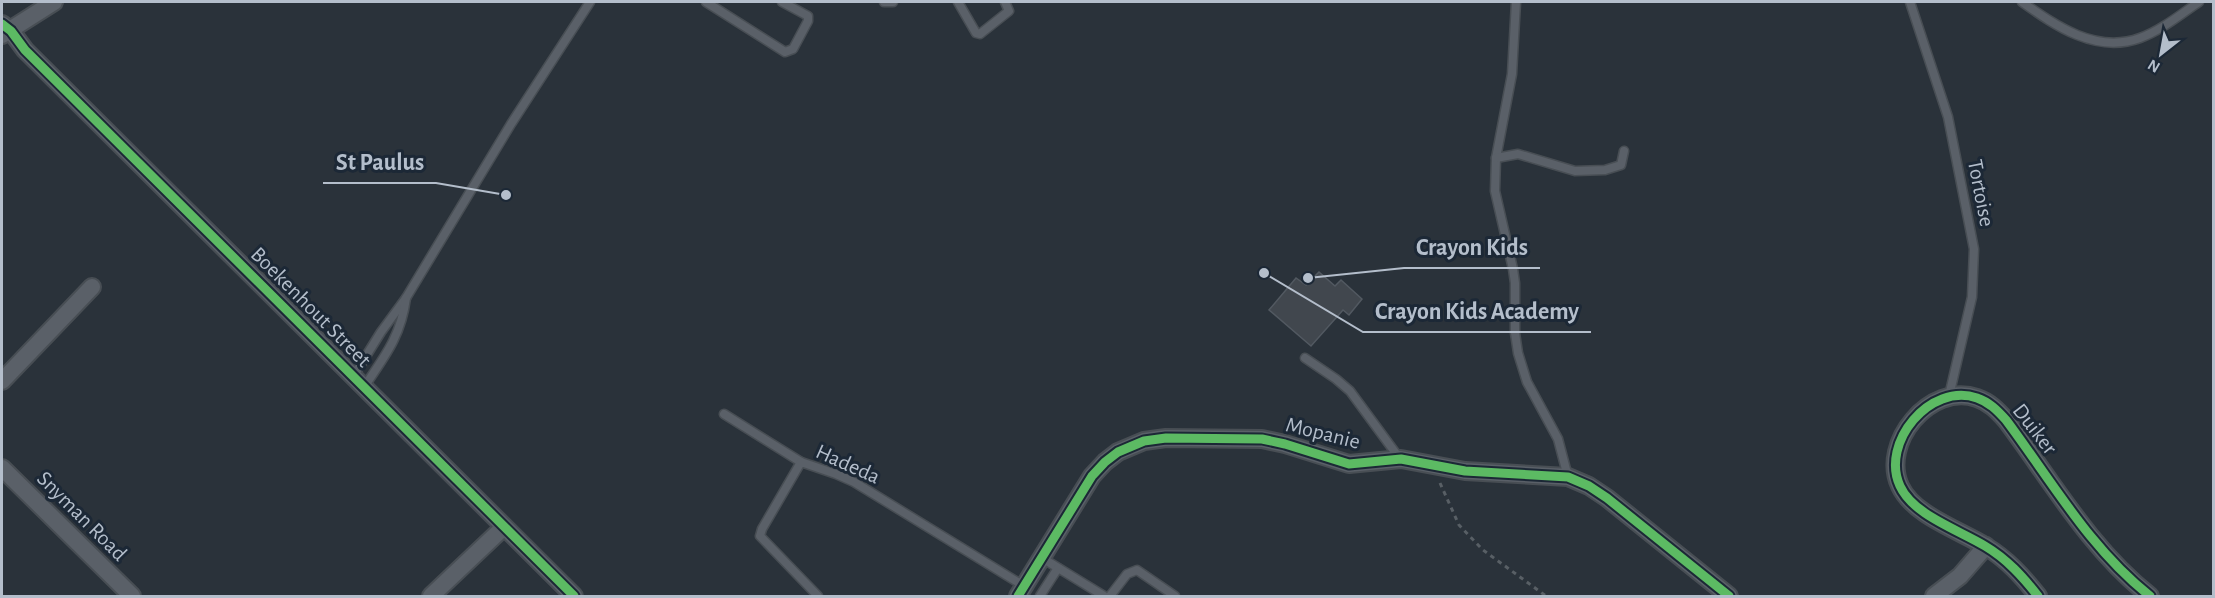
<svg xmlns="http://www.w3.org/2000/svg" width="2215" height="598" viewBox="0 0 2215 598" font-family="'Alegreya Sans',sans-serif">
<rect width="100%" height="100%" fill="#2a323a"/>
<!-- building -->
<polygon fill="#41474e" stroke="#525961" stroke-width="1.5" points="1319,272 1335,286 1341,280 1362,299 1349,315 1343,310 1311,346 1269,310 1296,278 1306,285"/>
<g fill="none" stroke-linecap="round" stroke-linejoin="round">
<!-- lane casing -->
<g stroke="#484e54" stroke-width="11">
<g id="lane">
<polyline points="706,2 785,52 793,49 808,21 808,16 782,2"/>
<polyline points="884,2 893,2"/>
<polyline points="958,2 976,33 980,34 1009,11 1005,2"/>
<polyline points="1516,2 1512,74 1496,158 1495,191 1513,269 1515,283 1515,333 1518,353 1527,382 1558,439 1568,477"/>
<polyline points="1910,2 1948,117 1974,249 1972,297 1949,396"/>
<path d="M2022,2C2056,26 2096,54 2140,38C2162,30 2181,14 2199,2"/>
<polyline points="1496,158 1518,154 1575,171 1605,170 1621,165 1624,151"/>
<polyline points="1305,358 1336,379 1350,391 1400,459"/>
<polyline points="353,377 381,332 406,298 511,124 590,2"/>
<path d="M364,387C385,356 401,336 406,298"/>
<polyline points="724,414 801,462"/>
<polyline points="1042,558 1104,596"/>
<polyline points="818,596 760,536 762,529 801,462 836,474 854,482 1024,586"/>
<polyline points="1040,596 1058,568"/>
<polyline points="1110,596 1127,574 1137,570 1175,596"/>
</g>
</g>
<!-- street casing -->
<g stroke="#484e54" stroke-width="20">
<g id="street">
<polyline points="2,24 11,31 25,50 574,596"/>
<polyline points="2,35 54,2"/>
<polyline points="2,381 92,287"/>
<polyline points="2,468 132,596"/>
<polyline points="431,596 504,527"/>
<polyline points="1018,596 1092,476 1105,462 1118,452 1144,441 1166,438 1262,439 1285,444 1349,464 1401,459 1465,471 1568,477 1589,486 1607,498 1729,596"/>
<polyline points="1934,596 1960,576 1986,546"/>
<path d="M2038,596C2023,577 2007,559 1985,546C1959,530 1913,515 1900,486C1880,443 1930,382 1977,398C1989,402 1997,410 2006,420C2051,480 2090,549 2150,596"/>
</g>
</g>
<!-- path -->
<polyline stroke="#585f65" stroke-width="3" stroke-dasharray="4.5 4.5" stroke-linecap="butt" points="1440,483 1459,525 1483,550 1546,596"/>
<!-- lane -->
<use href="#lane" stroke="#5a6068" stroke-width="8"/>
<!-- street -->
<use href="#street" stroke="#5a6068" stroke-width="16"/>
<!-- cycleway casing -->
<g stroke="#1c2836" stroke-width="13">
<g id="cycleway">
<polyline points="2,24 11,31 25,50 574,596"/>
<polyline points="1018,596 1092,476 1105,462 1118,452 1144,441 1166,438 1262,439 1285,444 1349,464 1401,459 1465,471 1568,477 1589,486 1607,498 1729,596"/>
<path d="M2038,596C2023,577 2007,559 1985,546C1959,530 1913,515 1900,486C1880,443 1930,382 1977,398C1989,402 1997,410 2006,420C2051,480 2090,549 2150,596"/>
</g>
</g>
<!-- cycleway -->
<use href="#cycleway" stroke="#5cba63" stroke-width="9"/>
</g>
<g text-anchor="middle" dominant-baseline="central" stroke-width="6" stroke-linejoin="round" paint-order="stroke">
<!-- street labels -->
<g font-size="22" fill="#b4becb" stroke="#1c2836">
<text transform="translate(1981 193) rotate(79)">Tortoise</text>
<text transform="translate(311 307) rotate(45)">Boekenhout Street</text>
<text transform="translate(2035 429) rotate(52)">Duiker</text>
<text transform="translate(1323 433) rotate(14)">Mopanie</text>
<text transform="translate(848 464) rotate(24)">Hadeda</text>
<text transform="translate(82 516) rotate(45)">Snyman Road</text>
</g>
</g>
<!-- callouts -->
<path fill="none" stroke="#b4becb" stroke-width="2" d="M506 195L436 183H323M1308 278L1404 268H1540M1264 273L1363 332H1591"/>
<g fill="#b4becb" stroke="#1c2836" stroke-width="2">
<circle cx="506" cy="195" r="6"/>
<circle cx="1308" cy="278" r="6"/>
<circle cx="1264" cy="273" r="6"/>
</g>
<g font-size="24" text-anchor="middle" font-weight="bold" fill="#b4becb" stroke="#1c2836" stroke-width="6" stroke-linejoin="round" paint-order="stroke">
<text x="380" y="170">St Paulus</text>
<text x="1472" y="255">Crayon Kids</text>
<text x="1477" y="319">Crayon Kids Academy</text>
</g>
<!-- border -->
<rect width="2215" height="598" fill="none" stroke="#b4becb" stroke-width="6"/>
<!-- north arrow -->
<g transform="translate(2161 54) rotate(211)" stroke="#1c2836" stroke-width="4.5" paint-order="stroke">
<path d="M0-4.5L10 22L0 15L-10 22Z" fill="#b4becb"/>
<text y="-9" font-size="16" font-weight="bold" text-anchor="middle" fill="#b4becb">N</text>
</g>
</svg>
